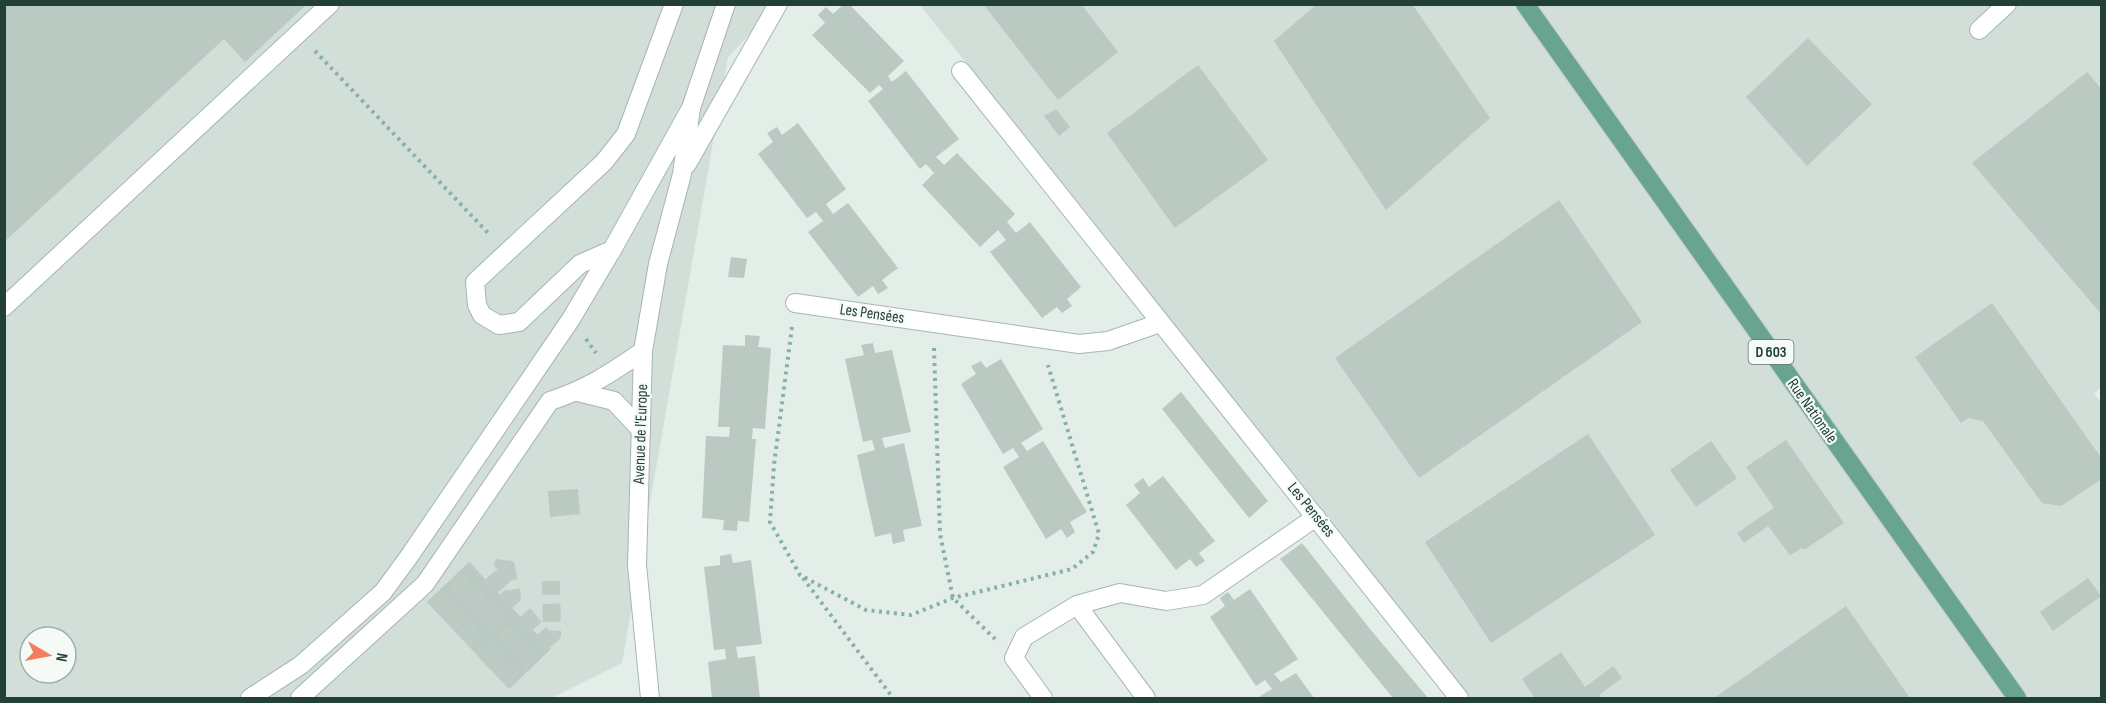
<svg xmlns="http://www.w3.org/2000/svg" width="2106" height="703" viewBox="0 0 2106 703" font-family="'Sofia Sans Condensed',sans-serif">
<rect width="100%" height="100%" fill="#e4eee9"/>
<!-- built -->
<g fill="#d2ded8" fill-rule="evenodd">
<path d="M4,5H778L728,57L622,663L551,698H5ZM30,637H66V673H30Z"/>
<polygon points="920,5 2101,5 2102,386 2094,394 2102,403 2101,698 1471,698"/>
</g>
<!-- building -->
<g fill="#bac9c2">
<polygon points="4,4 307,4 245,62 224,39 4,242"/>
<polygon points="844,4 849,4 904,61 888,76 892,82 906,71 959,139 936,157 944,165 957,153 1015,214 1007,222 1016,233 1030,222 1081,287 1067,299 1072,306 1062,313 1057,307 1042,318 990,252 1006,240 998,230 980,247 922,185 934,173 926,164 920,169 868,101 883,89 879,85 870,93 812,35 825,23 818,15 826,7 833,14"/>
<polygon points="983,4 1081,4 1118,52 1058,100"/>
<polygon points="1317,4 1412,4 1490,118 1386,210 1274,41"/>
<polygon points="1808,38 1872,104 1807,166 1746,97"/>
<polygon points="1198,65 1268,160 1175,228 1107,133"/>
<polygon points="2087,72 2102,90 2102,315 1972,163"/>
<polygon points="1056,109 1070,127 1059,136 1044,116"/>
<polygon points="798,123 846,189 826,204 833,214 848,203 898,268 882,280 888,288 878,294 873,286 858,297 808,232 823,221 816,212 807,218 758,154 773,142 767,133 777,127 782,135"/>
<polygon points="1559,200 1642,322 1419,478 1335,358"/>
<polygon points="731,257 747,259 744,278 728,277"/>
<polygon points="1992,303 2102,459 2102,479 2061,506 2042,503 1983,421 1968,418 1961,423 1915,357"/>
<polygon points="745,335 760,336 758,347 771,348 765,429 753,428 752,439 756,439 749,522 738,521 737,531 723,530 724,520 702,518 706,436 729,437 730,427 718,427 723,345 745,346"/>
<polygon points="873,343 875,353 892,350 911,432 882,438 885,448 904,443 922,526 903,530 905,541 893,544 891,533 875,537 857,455 875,450 872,440 863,442 845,359 864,355 861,345"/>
<polygon points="1001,359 1043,429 1021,443 1027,451 1043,441 1087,512 1070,522 1075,532 1067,538 1061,529 1046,539 1003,467 1019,457 1013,448 1003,454 961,384 976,374 971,366 981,361 986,368"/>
<polygon points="1181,392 1268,501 1249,518 1162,409"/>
<polygon points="1588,434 1655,535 1491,643 1425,542"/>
<polygon points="1786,440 1844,523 1804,550 1802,548 1790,555 1768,526 1744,543 1737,533 1774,508 1746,467"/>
<polygon points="1711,441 1737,478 1696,507 1670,470"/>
<polygon points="1163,476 1215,541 1199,553 1205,561 1196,567 1190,559 1176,570 1126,505 1140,493 1134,485 1143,478 1149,487"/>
<polygon points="578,489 580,514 550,517 548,491"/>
<polygon points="1302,543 1370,629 1428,698 1393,698 1280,559"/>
<polygon points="731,554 733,563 751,560 762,644 736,647 738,658 755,656 760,698 712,698 708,662 726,659 725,649 714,650 704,567 720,565 720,556"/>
<polygon points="469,562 551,649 509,689 427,602"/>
<polygon points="2088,578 2101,596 2053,631 2040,612"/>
<polygon points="1250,589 1298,659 1274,674 1281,682 1296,673 1314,698 1257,698 1272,689 1265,680 1256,686 1210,617 1225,606 1220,598 1228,592 1234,600"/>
<polygon points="1846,606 1910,698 1714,698"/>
<polygon points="1561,652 1585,687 1613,666 1622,678 1599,695 1601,698 1535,698 1522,679"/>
</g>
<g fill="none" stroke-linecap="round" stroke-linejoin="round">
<!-- minor-tunnel -->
<g stroke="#bdcbc5" stroke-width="18" stroke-dasharray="18 9" stroke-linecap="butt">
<polyline points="433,608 477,570"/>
<polyline points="448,624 502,577 504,560"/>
<polyline points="463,640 512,596 504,558"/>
<polyline points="483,662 536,615"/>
<polyline points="500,679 552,634 551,581"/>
</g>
<!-- minor casing -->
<g stroke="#a6b6b0" stroke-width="20">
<g id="minor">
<polyline points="1979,30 2007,4"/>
<path d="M961,71C1126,281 1294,488 1459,698"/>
<polyline points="687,164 778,4"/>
<polyline points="612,250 580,264 519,322 499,325 482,315 477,305 475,282 604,162 626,134 674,4"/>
<polyline points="795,303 1079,344 1108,341 1160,323"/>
<polyline points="4,307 330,4"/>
<polyline points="578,392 614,401 641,430"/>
<polyline points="1077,605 1146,698"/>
<polyline points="250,698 301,665 383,592 408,558 571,319 612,250 691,108"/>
<path d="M300,698L425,584L550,401C587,389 611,373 643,351"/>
<polyline points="650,698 637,565 643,351 658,264 682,174 691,108 726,4"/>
<polyline points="1043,698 1014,658 1024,637 1077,605 1120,593 1166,601 1203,595 1316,517"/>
</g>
</g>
<!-- major casing -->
<g stroke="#c1cac7" stroke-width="20">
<polyline id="major" points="1525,4 2017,698"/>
</g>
<!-- path -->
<g stroke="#85b2a2" stroke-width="4" stroke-dasharray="3 4.5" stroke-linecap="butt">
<polyline points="315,51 490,235"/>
<polyline points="792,327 774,465 770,522 800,575 866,610 911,615 953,598 1072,569 1093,552 1099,534 1048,365"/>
<polyline points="586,339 596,353"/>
<polyline points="934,348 940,534 953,598 995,639"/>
<polyline points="803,578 893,698"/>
</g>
<!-- minor -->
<use href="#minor" stroke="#fff" stroke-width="18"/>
<!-- major -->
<use href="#major" stroke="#69a492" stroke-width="18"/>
</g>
<g text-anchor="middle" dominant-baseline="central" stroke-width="4.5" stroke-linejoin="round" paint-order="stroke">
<!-- shield labels -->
<rect fill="#f5faf7" stroke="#627871" stroke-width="1.5" x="1748.5" y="340" width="45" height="24" rx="4.5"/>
<g font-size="15" font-weight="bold" fill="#234037">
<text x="1771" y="352">D 603</text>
</g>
<!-- street labels -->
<g font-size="16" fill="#234037" stroke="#f5faf7">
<text transform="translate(872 314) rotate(8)">Les Pensées</text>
<text transform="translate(1812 411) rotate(55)">Rue Nationale</text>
<text transform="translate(641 434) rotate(-88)">Avenue de l'Europe</text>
<text transform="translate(1311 510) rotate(51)">Les Pensées</text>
</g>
</g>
<!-- border -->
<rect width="2106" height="703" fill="none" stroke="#234037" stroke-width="12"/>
<!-- north arrow -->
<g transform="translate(48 655) rotate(100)"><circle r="28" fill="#f5faf7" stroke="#a1b0aa" stroke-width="1.5"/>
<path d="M0-4.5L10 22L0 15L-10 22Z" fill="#f37d5d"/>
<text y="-9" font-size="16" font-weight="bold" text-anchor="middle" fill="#234037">N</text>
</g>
</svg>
